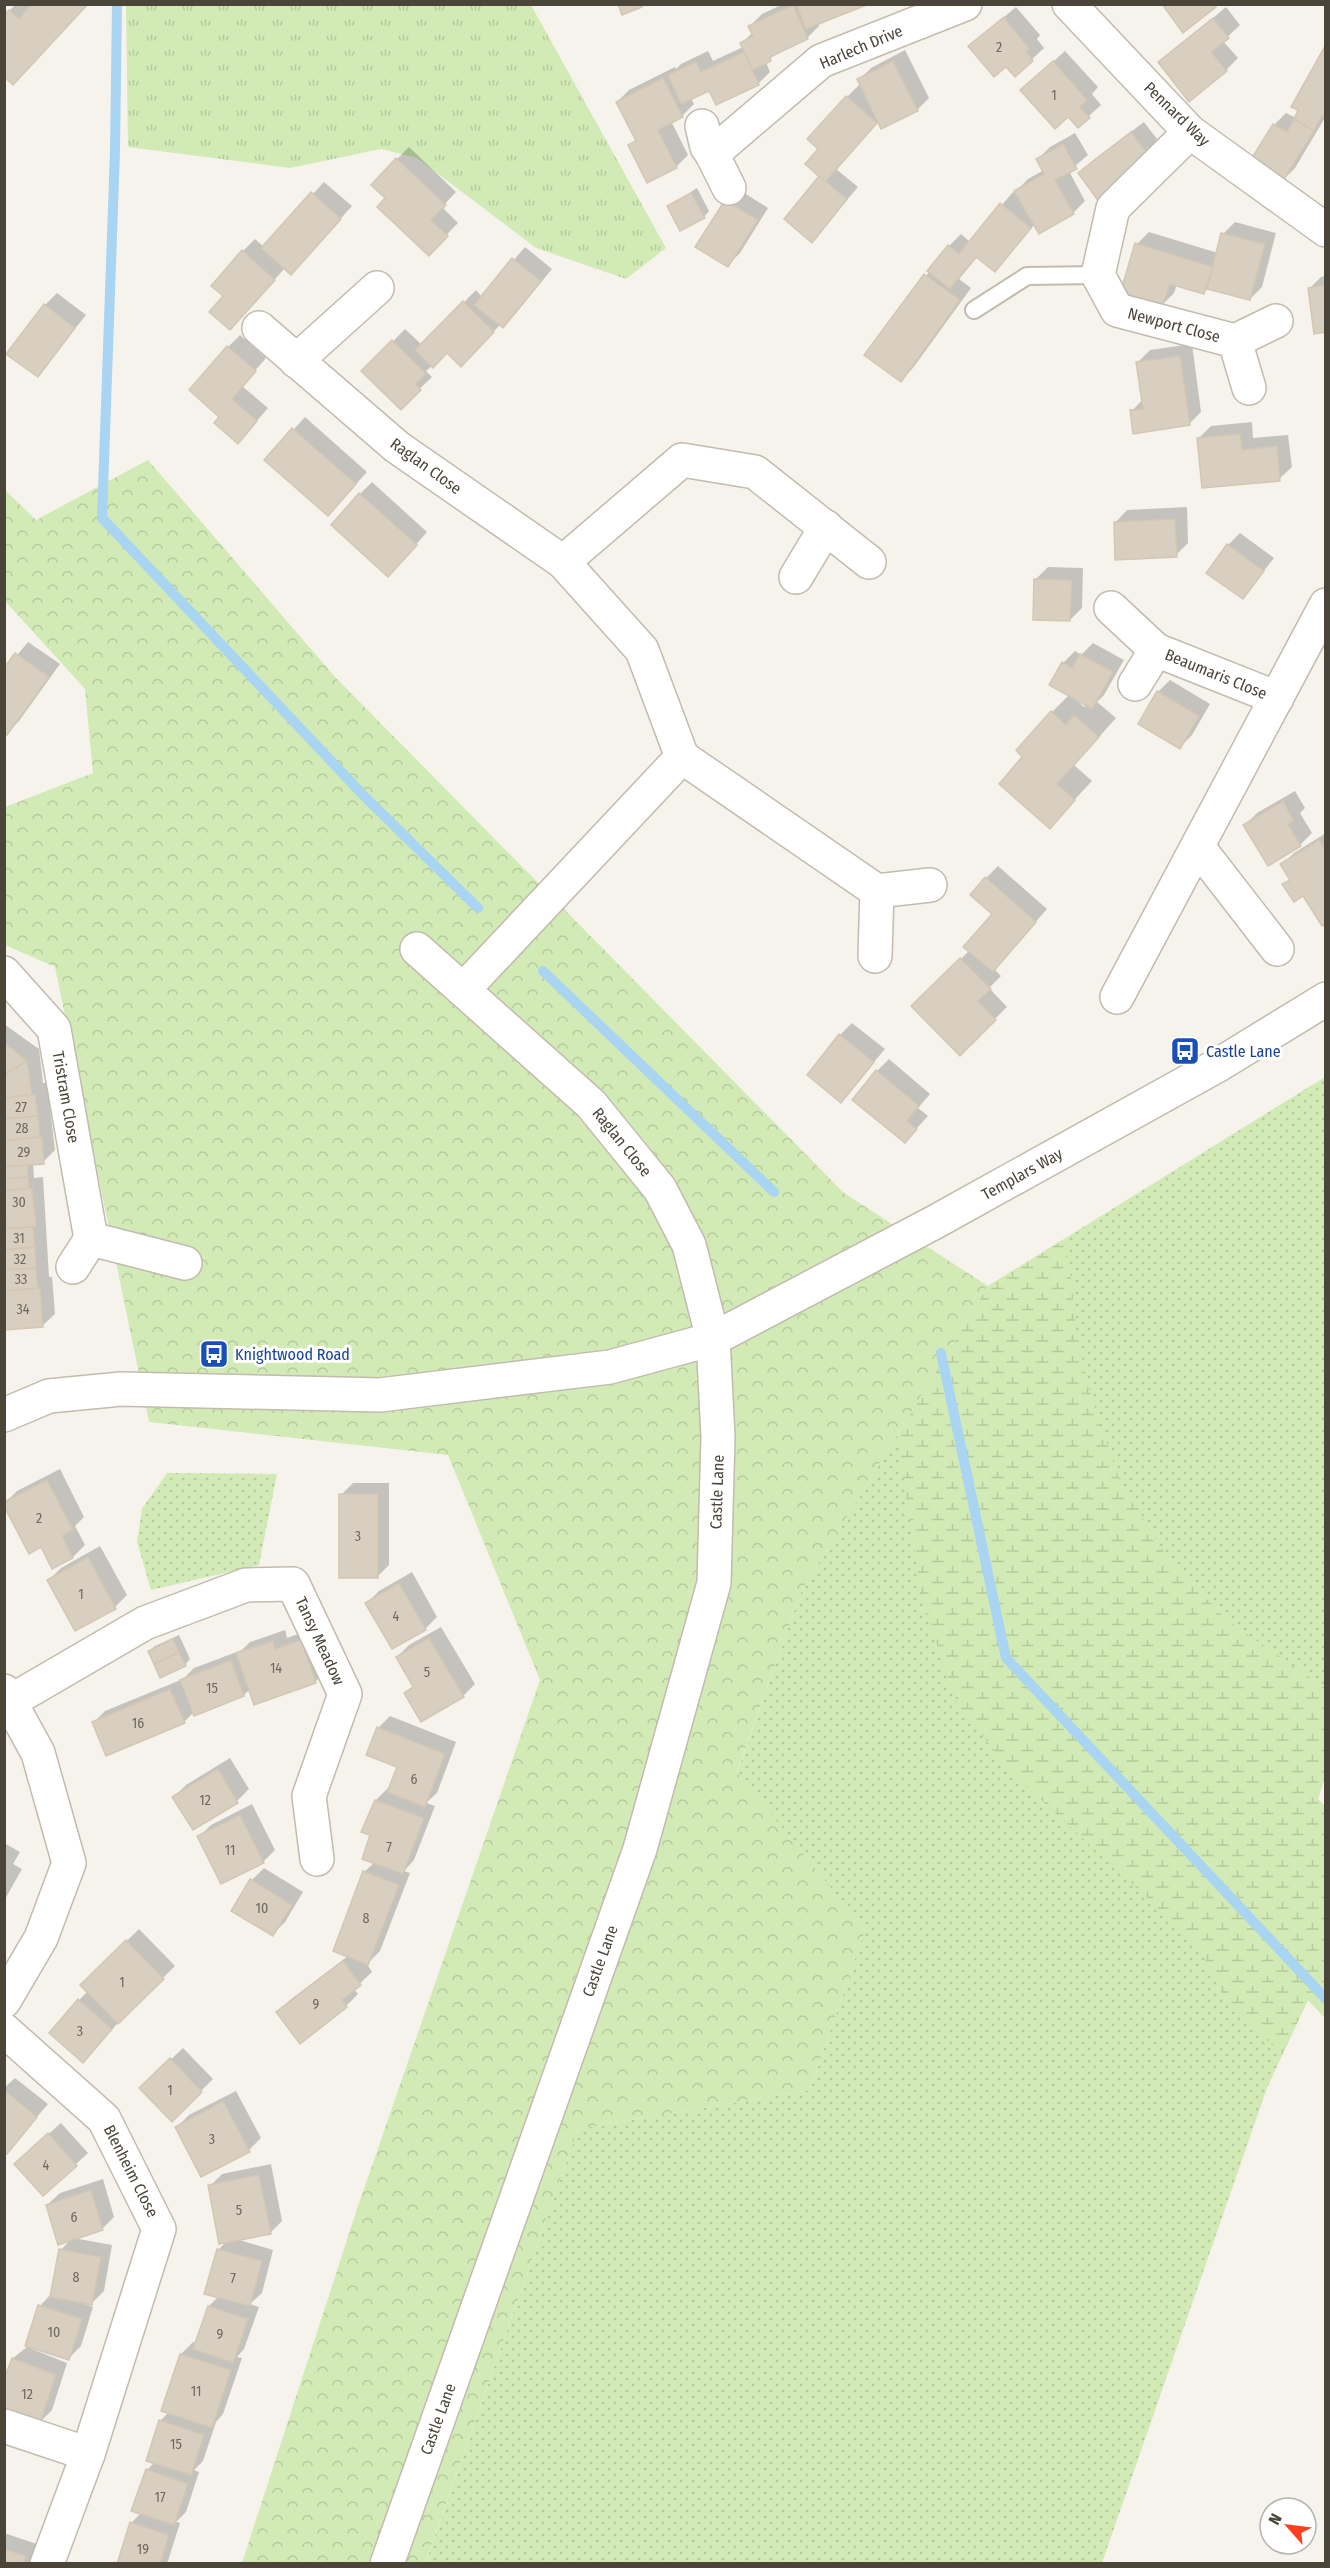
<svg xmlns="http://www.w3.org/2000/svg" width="1330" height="2568" viewBox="0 0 1330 2568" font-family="'Fira Sans Condensed',sans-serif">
<defs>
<pattern id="grass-dots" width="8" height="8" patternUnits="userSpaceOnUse" patternTransform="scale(1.5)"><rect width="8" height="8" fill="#d2eab5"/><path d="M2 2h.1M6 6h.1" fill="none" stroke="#b6ca9c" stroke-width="1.8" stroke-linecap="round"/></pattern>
<pattern id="forest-crowns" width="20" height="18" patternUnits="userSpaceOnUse" patternTransform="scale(1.5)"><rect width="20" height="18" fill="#d2eab5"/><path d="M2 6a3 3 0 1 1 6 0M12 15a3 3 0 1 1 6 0" fill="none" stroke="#b6ca9c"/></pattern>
<pattern id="wetland-marsh" width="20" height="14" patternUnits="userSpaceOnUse" patternTransform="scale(1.5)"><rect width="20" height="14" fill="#d2eab5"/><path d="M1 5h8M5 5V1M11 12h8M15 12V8" fill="none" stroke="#b6ca9c"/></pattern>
<pattern id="park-tufts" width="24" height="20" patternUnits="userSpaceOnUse" patternTransform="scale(1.5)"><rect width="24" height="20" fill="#d2eab5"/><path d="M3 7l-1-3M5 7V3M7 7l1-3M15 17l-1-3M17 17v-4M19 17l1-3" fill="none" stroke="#b6ca9c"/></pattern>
</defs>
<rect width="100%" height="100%" fill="#f6f3ec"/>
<!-- grass -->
<g fill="url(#grass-dots)">
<polygon points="1325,1077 1326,1774 1318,1799 1326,1807 1325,2018 1308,2000 1267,2088 1102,2563 425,2564 578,2129 810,2090 865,1930 737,1773 801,1592 988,1286"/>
<polygon points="167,1473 277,1474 259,1565 151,1590 137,1542 142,1509"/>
</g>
<!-- forest -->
<polygon fill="url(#forest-crowns)" points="148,460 336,678 844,1193 988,1286 801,1592 737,1772 865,1930 810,2090 578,2129 425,2563 242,2563 357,2209 540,1680 448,1455 149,1422 55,967 5,945 5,807 93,773 85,689 5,601 5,490 36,520"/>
<!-- wetland -->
<polygon fill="url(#wetland-marsh)" points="1065,1239 1072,1285 1076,1333 1091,1396 1121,1484 1169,1560 1227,1620 1325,1688 1325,1774 1318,1799 1326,1807 1325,2018 1308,2000 1282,2055 1224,1998 1198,1945 1012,1773 958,1705 923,1606 897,1436 988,1286"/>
<!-- park -->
<polygon fill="url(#park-tufts)" points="126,5 531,5 666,248 626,279 536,248 417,158 381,149 290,168 128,147"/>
<!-- shadow -->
<g fill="#0003" fill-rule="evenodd">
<polygon points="16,4 87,4 31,65 4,16"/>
<polygon points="783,4 865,4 818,23 819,26 807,38 780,50 766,62 770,72 758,84 710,89 691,98 694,104 682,116 671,121 688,155 676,167 630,145 636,139 617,102 629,90 675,67 676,69 681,64 708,51 713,61 743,47 742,43 753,32 750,26 762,14"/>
<polygon points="1016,7 1040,35 1037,39 1044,48 1015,75 1006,65 970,46"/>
<polygon points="1226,7 1240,25 1223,41 1238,58 1226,70 1160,63"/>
<polygon points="1326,48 1326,116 1295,168 1283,180 1252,160 1274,125 1286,113 1296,118 1300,110 1294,106"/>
<polygon points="905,50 929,98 917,110 879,121 836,169 858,187 812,241 821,176 820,149 847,97 859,85 863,88 859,80 871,68"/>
<polygon points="1065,51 1098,87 1092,94 1101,105 1078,126 1034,79"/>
<polygon points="1144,122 1164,148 1080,173 1092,161"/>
<polygon points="1075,133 1088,155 1069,171 1085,201 1073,213 1035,224 995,270 978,256 959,279 971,288 913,368 901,380 866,355 949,246 961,234 970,242 1013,192 1020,197 1016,191 1028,179 1044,170 1038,159 1050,147"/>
<polygon points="409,147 456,192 442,207 458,223 429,253 387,197 397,159"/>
<polygon points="324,182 352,206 302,261 285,268 242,316 225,296 243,251 255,239 264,247"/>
<polygon points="697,188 709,211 704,217 669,206"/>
<polygon points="738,189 768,208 740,253 728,265 697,246"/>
<polygon points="1235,222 1276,233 1262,287 1250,299 1208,288 1204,293 1177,284 1174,293 1162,305 1137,244 1149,232 1218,253 1223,234"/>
<polygon points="525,247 552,269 515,314 503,326 501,324 461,364 448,352 426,371 432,377 401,407 364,371 405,329 422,345 476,290 482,297"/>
<polygon points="1326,276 1326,331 1309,289 1321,277"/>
<polygon points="57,293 86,315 38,375 45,305"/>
<polygon points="240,335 266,358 242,386 268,408 249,430 221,417 228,347"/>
<polygon points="1192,344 1201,412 1189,424 1132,411 1143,399 1138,362 1150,350"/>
<polygon points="305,417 367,472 340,502 266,460"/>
<polygon points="1252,422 1253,438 1288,435 1292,467 1279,479 1198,439 1211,426"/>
<polygon points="372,482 427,532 400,563 360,494"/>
<polygon points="1187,507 1188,543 1176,555 1115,523 1127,510"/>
<polygon points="1240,533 1274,558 1243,597 1228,545"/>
<polygon points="1048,567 1083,568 1082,608 1070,620 1036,579"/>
<polygon points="28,642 60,664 19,721 7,733 4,671"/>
<path d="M1093,643L1124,660L1104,695L1097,702L1116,718L1074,765L1092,781L1049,827L1025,757L1052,712L1069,695L1063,663L1075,651L1081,655ZM1076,700L1087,704L1084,707Z"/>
<polygon points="1170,680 1210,704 1192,735 1180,747 1158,692"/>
<polygon points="1295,791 1305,808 1300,813 1312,833 1300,845 1245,825 1257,813"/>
<polygon points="1326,833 1326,922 1303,894 1284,884 1291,878 1282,865 1294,853"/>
<polygon points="998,866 1047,909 994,969 1001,976 989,988 1007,1007 960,1053 913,1006 970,950 994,913 986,878"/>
<polygon points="852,1023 885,1049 841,1101 840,1035"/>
<polygon points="4,1024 39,1049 43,1083 47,1083 55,1150 43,1162 33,1163 34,1178 43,1177 49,1277 52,1277 55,1314 42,1326 4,1328 4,1222 7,1220 4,1189"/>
<polygon points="889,1059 930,1094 918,1108 928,1116 905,1141 877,1071"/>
<polygon points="60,1469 84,1517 75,1526 85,1545 73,1557 41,1545 5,1503 17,1491"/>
<polygon points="353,1483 389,1483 389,1565 377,1577 341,1495"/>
<polygon points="100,1546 127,1595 115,1607 49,1580 61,1568"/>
<polygon points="412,1572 437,1617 425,1629 367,1603 379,1591"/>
<polygon points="441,1627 475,1684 463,1696 406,1693 414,1685 397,1657 409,1645"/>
<polygon points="313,1629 327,1670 315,1682 250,1689 244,1695 195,1714 194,1712 184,1722 93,1723 105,1711 183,1679 194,1668 242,1650 250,1642 285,1630 287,1638"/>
<polygon points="179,1635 190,1659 185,1665 149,1651 155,1646"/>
<polygon points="390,1716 456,1742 437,1793 426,1803 435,1806 414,1860 404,1871 410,1873 380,1951 367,1964 372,1972 354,1989 358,1994 346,2006 300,2042 278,2012 290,2000 348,1956 364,1872 375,1862 372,1835 376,1800 388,1788 390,1789 399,1766 378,1728"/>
<polygon points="230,1758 249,1789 237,1801 193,1828 174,1797 186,1785"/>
<polygon points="252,1804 275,1850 263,1862 199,1837 211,1825"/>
<polygon points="4,1843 20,1852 13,1864 22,1869 4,1901"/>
<polygon points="264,1868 303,1892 285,1922 273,1934 252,1880"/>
<polygon points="139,1929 175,1966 124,2016 95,2049 79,2000 88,1991 82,1985"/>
<polygon points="183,2048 213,2079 172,2120 141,2088"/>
<polygon points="15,2078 48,2104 7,2152 4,2150 4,2088"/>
<polygon points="236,2091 261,2138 249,2150 177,2127 189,2115"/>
<polygon points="61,2123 88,2153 43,2194 28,2152"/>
<polygon points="271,2164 282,2221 270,2233 236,2239 273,2250 262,2293 250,2304 259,2307 244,2349 237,2357 242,2358 223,2414 216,2422 203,2461 194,2470 199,2472 186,2512 176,2522 180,2523 167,2564 118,2564 131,2523 141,2513 147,2470 155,2462 160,2421 169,2412 181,2354 193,2342 196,2343 209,2306 219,2296 218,2250 227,2241 210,2186 222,2174"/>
<polygon points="103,2179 114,2217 102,2229 73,2238 112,2245 104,2291 92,2303 84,2302 84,2304 93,2307 81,2346 69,2358 33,2347 32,2349 67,2363 52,2410 40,2422 4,2383 13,2358 27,2347 40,2306 52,2293 61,2250 72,2238 47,2205 60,2193"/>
<polygon points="4,2533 37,2544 30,2564 4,2564"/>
</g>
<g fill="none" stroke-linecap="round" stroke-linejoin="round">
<!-- stream -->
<g stroke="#a9d4f2" stroke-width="10">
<polyline points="117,4 115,151 102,518 364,796 478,908"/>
<polyline points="543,971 774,1192"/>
<polyline points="941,1353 1006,1658 1326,1999"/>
</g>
</g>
<!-- building -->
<g fill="#d8cfc1" stroke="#d3c7b4" stroke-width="1.5">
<polygon points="31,4 88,4 13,85 4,77 4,14 9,10 19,19"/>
<polygon points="618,4 641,4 642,7 622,15"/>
<polygon points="796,4 869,4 806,29"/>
<polygon points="1162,4 1214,4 1216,7 1183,33"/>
<polygon points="793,5 808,39 770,57 771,61 752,70 740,43 753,36 748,26"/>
<polygon points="1004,17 1029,49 1026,51 1033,61 1015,77 1006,67 994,77 968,46"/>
<polygon points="1213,18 1229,38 1211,52 1227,71 1189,102 1158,62"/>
<polygon points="1325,46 1326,117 1322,115 1314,131 1294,119 1298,110 1291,107"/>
<polygon points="744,52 759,85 716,105 709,91 681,104 668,75 696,62 701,72"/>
<polygon points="893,61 918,111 881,129 857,79"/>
<polygon points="1053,61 1087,100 1080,107 1090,118 1078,128 1068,117 1055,129 1020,90"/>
<polygon points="663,78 683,117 658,130 677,168 647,183 628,145 636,141 616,102"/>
<polygon points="846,96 877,123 825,182 805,164 818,149 807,139"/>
<polygon points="1294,119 1314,131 1283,181 1250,161 1273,124 1287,132"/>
<polygon points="1131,132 1153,161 1099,202 1078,173"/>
<polygon points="1063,144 1077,169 1055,180 1074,214 1039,234 1014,191 1044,174 1036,159"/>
<polygon points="396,158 446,205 431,220 448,236 429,256 377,207 385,198 371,185"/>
<polygon points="819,176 847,199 812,243 784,219"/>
<polygon points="311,192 341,219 291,275 261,248"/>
<polygon points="691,193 705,218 680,231 667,206"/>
<polygon points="725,200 758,220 728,267 695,247"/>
<polygon points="1000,203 1031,228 995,272 976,257 950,289 927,271 948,245 959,254"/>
<polygon points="1221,233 1265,244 1250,300 1207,289"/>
<polygon points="1135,243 1213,267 1204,294 1170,284 1162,307 1120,294"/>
<polygon points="242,250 275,280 230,330 209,312 223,296 211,286"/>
<polygon points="512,258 541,281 503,328 474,305"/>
<polygon points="924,274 960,300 901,382 864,355"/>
<polygon points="1326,285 1326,332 1314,334 1308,288"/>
<polygon points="463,301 494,332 461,367 447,353 433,368 415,350"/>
<polygon points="44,304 75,328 38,377 6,354"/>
<polygon points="392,340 426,374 415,384 421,390 401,410 361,371"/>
<polygon points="227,346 256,371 232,399 257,421 238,444 214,423 219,417 189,390"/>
<polygon points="1180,356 1190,425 1133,434 1130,410 1143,409 1136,362"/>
<polygon points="292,428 356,484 328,516 264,460"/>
<polygon points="1240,434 1242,450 1277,446 1280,481 1202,488 1197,438"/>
<polygon points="359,493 417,545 388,577 331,525"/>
<polygon points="1175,519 1177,557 1115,560 1114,522"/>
<polygon points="1227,544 1264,571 1243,599 1206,573"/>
<polygon points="1034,579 1072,580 1070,621 1033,620"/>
<polygon points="15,653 49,677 7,735 4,733 4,668"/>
<polygon points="1080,654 1113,672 1092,709 1049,685 1062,662 1072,668"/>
<polygon points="1157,691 1199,716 1180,749 1138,724"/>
<polygon points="1051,711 1066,725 1074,715 1099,737 1057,784 1075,800 1050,829 999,784 1022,757 1016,750"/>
<polygon points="1283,801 1294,821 1288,824 1301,846 1268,866 1243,825"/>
<polygon points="1319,840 1326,850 1326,924 1322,926 1303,896 1294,902 1282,884 1290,880 1280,864"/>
<polygon points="985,877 1036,922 993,972 963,947 992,914 970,895"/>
<polygon points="960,958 991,989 978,1001 996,1020 960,1056 911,1006"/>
<polygon points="839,1034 874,1062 841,1103 807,1075"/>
<polygon points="6,1044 27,1061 4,1075 4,1045"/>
<polygon points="27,1061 32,1095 4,1098 4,1075"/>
<polygon points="876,1070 919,1106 907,1121 917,1129 905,1143 852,1100"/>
<polygon points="35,1094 38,1116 4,1119 4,1098"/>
<polygon points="38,1116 40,1137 4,1141 4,1119"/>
<polygon points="42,1137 44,1164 4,1167 4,1141"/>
<polygon points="27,1165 28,1177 4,1179 4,1167"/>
<polygon points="28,1177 29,1189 4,1191 4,1179"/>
<polygon points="32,1188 36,1226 6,1229 4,1191"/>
<polygon points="33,1227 35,1247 4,1250 4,1229"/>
<polygon points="35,1247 36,1268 4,1270 4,1250"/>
<polygon points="36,1268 38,1288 4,1291 4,1270"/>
<polygon points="40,1288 43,1327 4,1330 4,1291"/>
<polygon points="47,1480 73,1530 62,1536 73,1558 52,1569 41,1547 29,1554 4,1506 4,1502"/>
<rect x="339" y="1494" width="39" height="84"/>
<polygon points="88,1557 116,1609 75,1631 47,1580"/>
<polygon points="399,1583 426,1630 392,1649 365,1603"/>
<polygon points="429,1638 464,1697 421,1722 404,1693 413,1687 396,1657"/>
<polygon points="173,1639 179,1652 154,1664 148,1651"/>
<polygon points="301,1640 316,1683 254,1705 236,1653 273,1641 275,1649"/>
<polygon points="179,1652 186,1666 160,1678 154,1664"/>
<polygon points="231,1660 244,1696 194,1716 180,1680"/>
<polygon points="170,1689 185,1723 106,1756 92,1722"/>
<polygon points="377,1727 445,1754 425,1807 387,1792 397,1767 366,1755"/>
<polygon points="218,1769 238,1803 193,1830 172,1797"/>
<polygon points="375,1800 424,1818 403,1874 362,1859 370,1835 361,1832"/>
<polygon points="240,1815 264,1863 221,1884 197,1836"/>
<polygon points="363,1871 399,1885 368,1965 333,1951"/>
<polygon points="250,1879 292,1905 273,1936 231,1911"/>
<polygon points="126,1940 164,1979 118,2024 80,1985"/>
<polygon points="343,1961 361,1985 342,2000 347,2007 300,2044 276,2012"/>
<polygon points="78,1999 112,2029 83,2063 49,2033"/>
<polygon points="170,2058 202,2092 172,2122 139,2088"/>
<polygon points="4,2090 37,2117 7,2154 4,2152"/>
<polygon points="223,2101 250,2152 201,2177 175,2127"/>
<polygon points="48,2133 77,2166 43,2196 14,2164"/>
<polygon points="259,2175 271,2234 219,2244 208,2185"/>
<polygon points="91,2190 103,2230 58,2245 46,2205"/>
<polygon points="59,2249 101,2257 92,2305 50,2297"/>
<polygon points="217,2249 262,2261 250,2306 204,2294"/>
<polygon points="38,2305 82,2319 69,2360 25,2346"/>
<polygon points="208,2306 248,2319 233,2363 193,2349"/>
<polygon points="180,2354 231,2370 212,2428 161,2411"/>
<polygon points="12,2358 56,2375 40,2423 4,2410 4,2379"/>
<polygon points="159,2420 204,2435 191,2475 146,2461"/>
<polygon points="146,2469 188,2484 174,2525 131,2511"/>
<polygon points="130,2522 169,2535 160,2564 117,2564"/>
<polygon points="4,2549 26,2556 23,2564 4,2564"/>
</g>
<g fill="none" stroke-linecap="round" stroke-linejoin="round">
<!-- service casing -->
<g stroke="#c2bbae" stroke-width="20">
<polyline id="service" points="974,310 1027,276 1098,275"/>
</g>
<!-- minor casing -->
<g stroke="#c2bbae" stroke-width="36">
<g id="minor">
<polyline points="1069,4 1190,132 1326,230"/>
<polyline points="702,126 707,147 712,154 821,61 965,4"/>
<polyline points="1190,132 1113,208 1098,275 1117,310 1235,341 1249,388"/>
<polyline points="712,154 729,188"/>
<polyline points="259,328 397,447 563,562 642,650 682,757 877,891 875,956"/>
<polyline points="1235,341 1276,321"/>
<polyline points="296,361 377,288"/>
<polyline points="563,562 682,460 755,472 869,562"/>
<polyline points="796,577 826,527"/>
<polyline points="1111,608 1156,650"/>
<polyline points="1135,684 1156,650 1277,698"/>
<polyline points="1198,847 1277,949"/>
<polyline points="877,891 930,885"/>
<polyline points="417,949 591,1104 660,1189 689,1245 713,1339"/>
<polyline points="4,973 54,1029 91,1239 185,1263"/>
<polyline points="463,990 682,757"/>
<polyline points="1117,997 1326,605"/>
<polyline points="73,1267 91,1239"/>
<polyline points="4,1691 38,1753 69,1863 41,1938 4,2001"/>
<polyline points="11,1701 145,1623 246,1585 293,1584 345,1694 309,1796 317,1859"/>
<polyline points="4,2030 104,2119 159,2229 88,2454 47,2564"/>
<polyline points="4,2426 88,2454"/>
</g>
</g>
<!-- tertiary casing -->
<g stroke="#c2bbae" stroke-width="36">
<g id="tertiary">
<polyline points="4,1415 49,1396 121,1389 380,1395 610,1367 713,1339 935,1222 1220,1064 1326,999"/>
<polyline points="387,2564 640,1849 714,1583 718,1437 713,1339"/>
</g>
</g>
<!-- service -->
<use href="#service" stroke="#fff" stroke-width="16"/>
<!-- minor -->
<use href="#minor" stroke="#fff" stroke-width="33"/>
<!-- tertiary -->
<use href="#tertiary" stroke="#fff" stroke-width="33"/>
</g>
<!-- icons -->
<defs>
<g id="bus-square" transform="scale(1.5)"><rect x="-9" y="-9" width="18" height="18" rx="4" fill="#1a4fb4" stroke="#fff"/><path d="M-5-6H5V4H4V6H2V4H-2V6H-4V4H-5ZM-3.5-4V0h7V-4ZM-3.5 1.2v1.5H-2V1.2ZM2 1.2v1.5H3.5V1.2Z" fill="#fff"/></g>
</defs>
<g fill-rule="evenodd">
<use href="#bus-square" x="1185" y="1051"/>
<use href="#bus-square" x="214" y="1354"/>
</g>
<g text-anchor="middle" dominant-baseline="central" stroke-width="6" stroke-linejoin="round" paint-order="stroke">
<!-- number labels -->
<g font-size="14" fill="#6e675b">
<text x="999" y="47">2</text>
<text x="1054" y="95">1</text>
<text x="21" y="1107">27</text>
<text x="22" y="1128">28</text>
<text x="24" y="1152">29</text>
<text x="19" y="1202">30</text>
<text x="19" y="1238">31</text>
<text x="20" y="1259">32</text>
<text x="21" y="1279">33</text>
<text x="23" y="1309">34</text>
<text x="39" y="1518">2</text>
<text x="358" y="1536">3</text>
<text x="81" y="1594">1</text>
<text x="396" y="1616">4</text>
<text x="276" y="1668">14</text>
<text x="427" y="1672">5</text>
<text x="212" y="1688">15</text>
<text x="138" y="1723">16</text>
<text x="414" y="1779">6</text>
<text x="205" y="1800">12</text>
<text x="389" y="1847">7</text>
<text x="230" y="1850">11</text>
<text x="262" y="1908">10</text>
<text x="366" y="1918">8</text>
<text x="122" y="1982">1</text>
<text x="316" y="2004">9</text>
<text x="80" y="2031">3</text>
<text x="170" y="2090">1</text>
<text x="212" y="2139">3</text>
<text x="46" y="2165">4</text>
<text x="239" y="2210">5</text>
<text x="74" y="2217">6</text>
<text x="76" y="2277">8</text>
<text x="233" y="2278">7</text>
<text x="54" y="2332">10</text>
<text x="220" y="2334">9</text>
<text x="196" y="2391">11</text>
<text x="27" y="2394">12</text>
<text x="176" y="2444">15</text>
<text x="160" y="2497">17</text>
<text x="143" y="2549">19</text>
</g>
<!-- street labels -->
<g font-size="16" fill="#4b4439" stroke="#fff">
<text transform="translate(861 47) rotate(-23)">Harlech Drive</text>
<text transform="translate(1177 114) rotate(44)">Pennard Way</text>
<text transform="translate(1174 325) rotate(15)">Newport Close</text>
<text transform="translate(426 466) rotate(36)">Raglan Close</text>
<text transform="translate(1216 674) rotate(22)">Beaumaris Close</text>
<text transform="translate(66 1097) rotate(80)">Tristram Close</text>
<text transform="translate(622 1142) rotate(51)">Raglan Close</text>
<text transform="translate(1022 1174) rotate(-29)">Templars Way</text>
<text transform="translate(717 1492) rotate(-88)">Castle Lane</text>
<text transform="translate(320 1641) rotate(65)">Tansy Meadow</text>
<text transform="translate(600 1961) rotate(-70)">Castle Lane</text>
<text transform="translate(131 2171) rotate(63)">Blenheim Close</text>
<text transform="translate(438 2419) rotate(-70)">Castle Lane</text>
</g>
<!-- transit labels -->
<g font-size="16" fill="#164399" stroke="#fff" text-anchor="start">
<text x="1206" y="1051">Castle Lane</text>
<text x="235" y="1354">Knightwood Road</text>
</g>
</g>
<!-- border -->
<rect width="1330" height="2568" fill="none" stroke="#4b4439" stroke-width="12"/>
<!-- north arrow -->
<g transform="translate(1288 2526) rotate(298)"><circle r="28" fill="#ffffff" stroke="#b7b4b0" stroke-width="1.5"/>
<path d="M0-4.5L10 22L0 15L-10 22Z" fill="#fc3f1d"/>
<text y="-9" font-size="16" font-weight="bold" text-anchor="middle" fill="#4b4439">N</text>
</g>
</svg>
